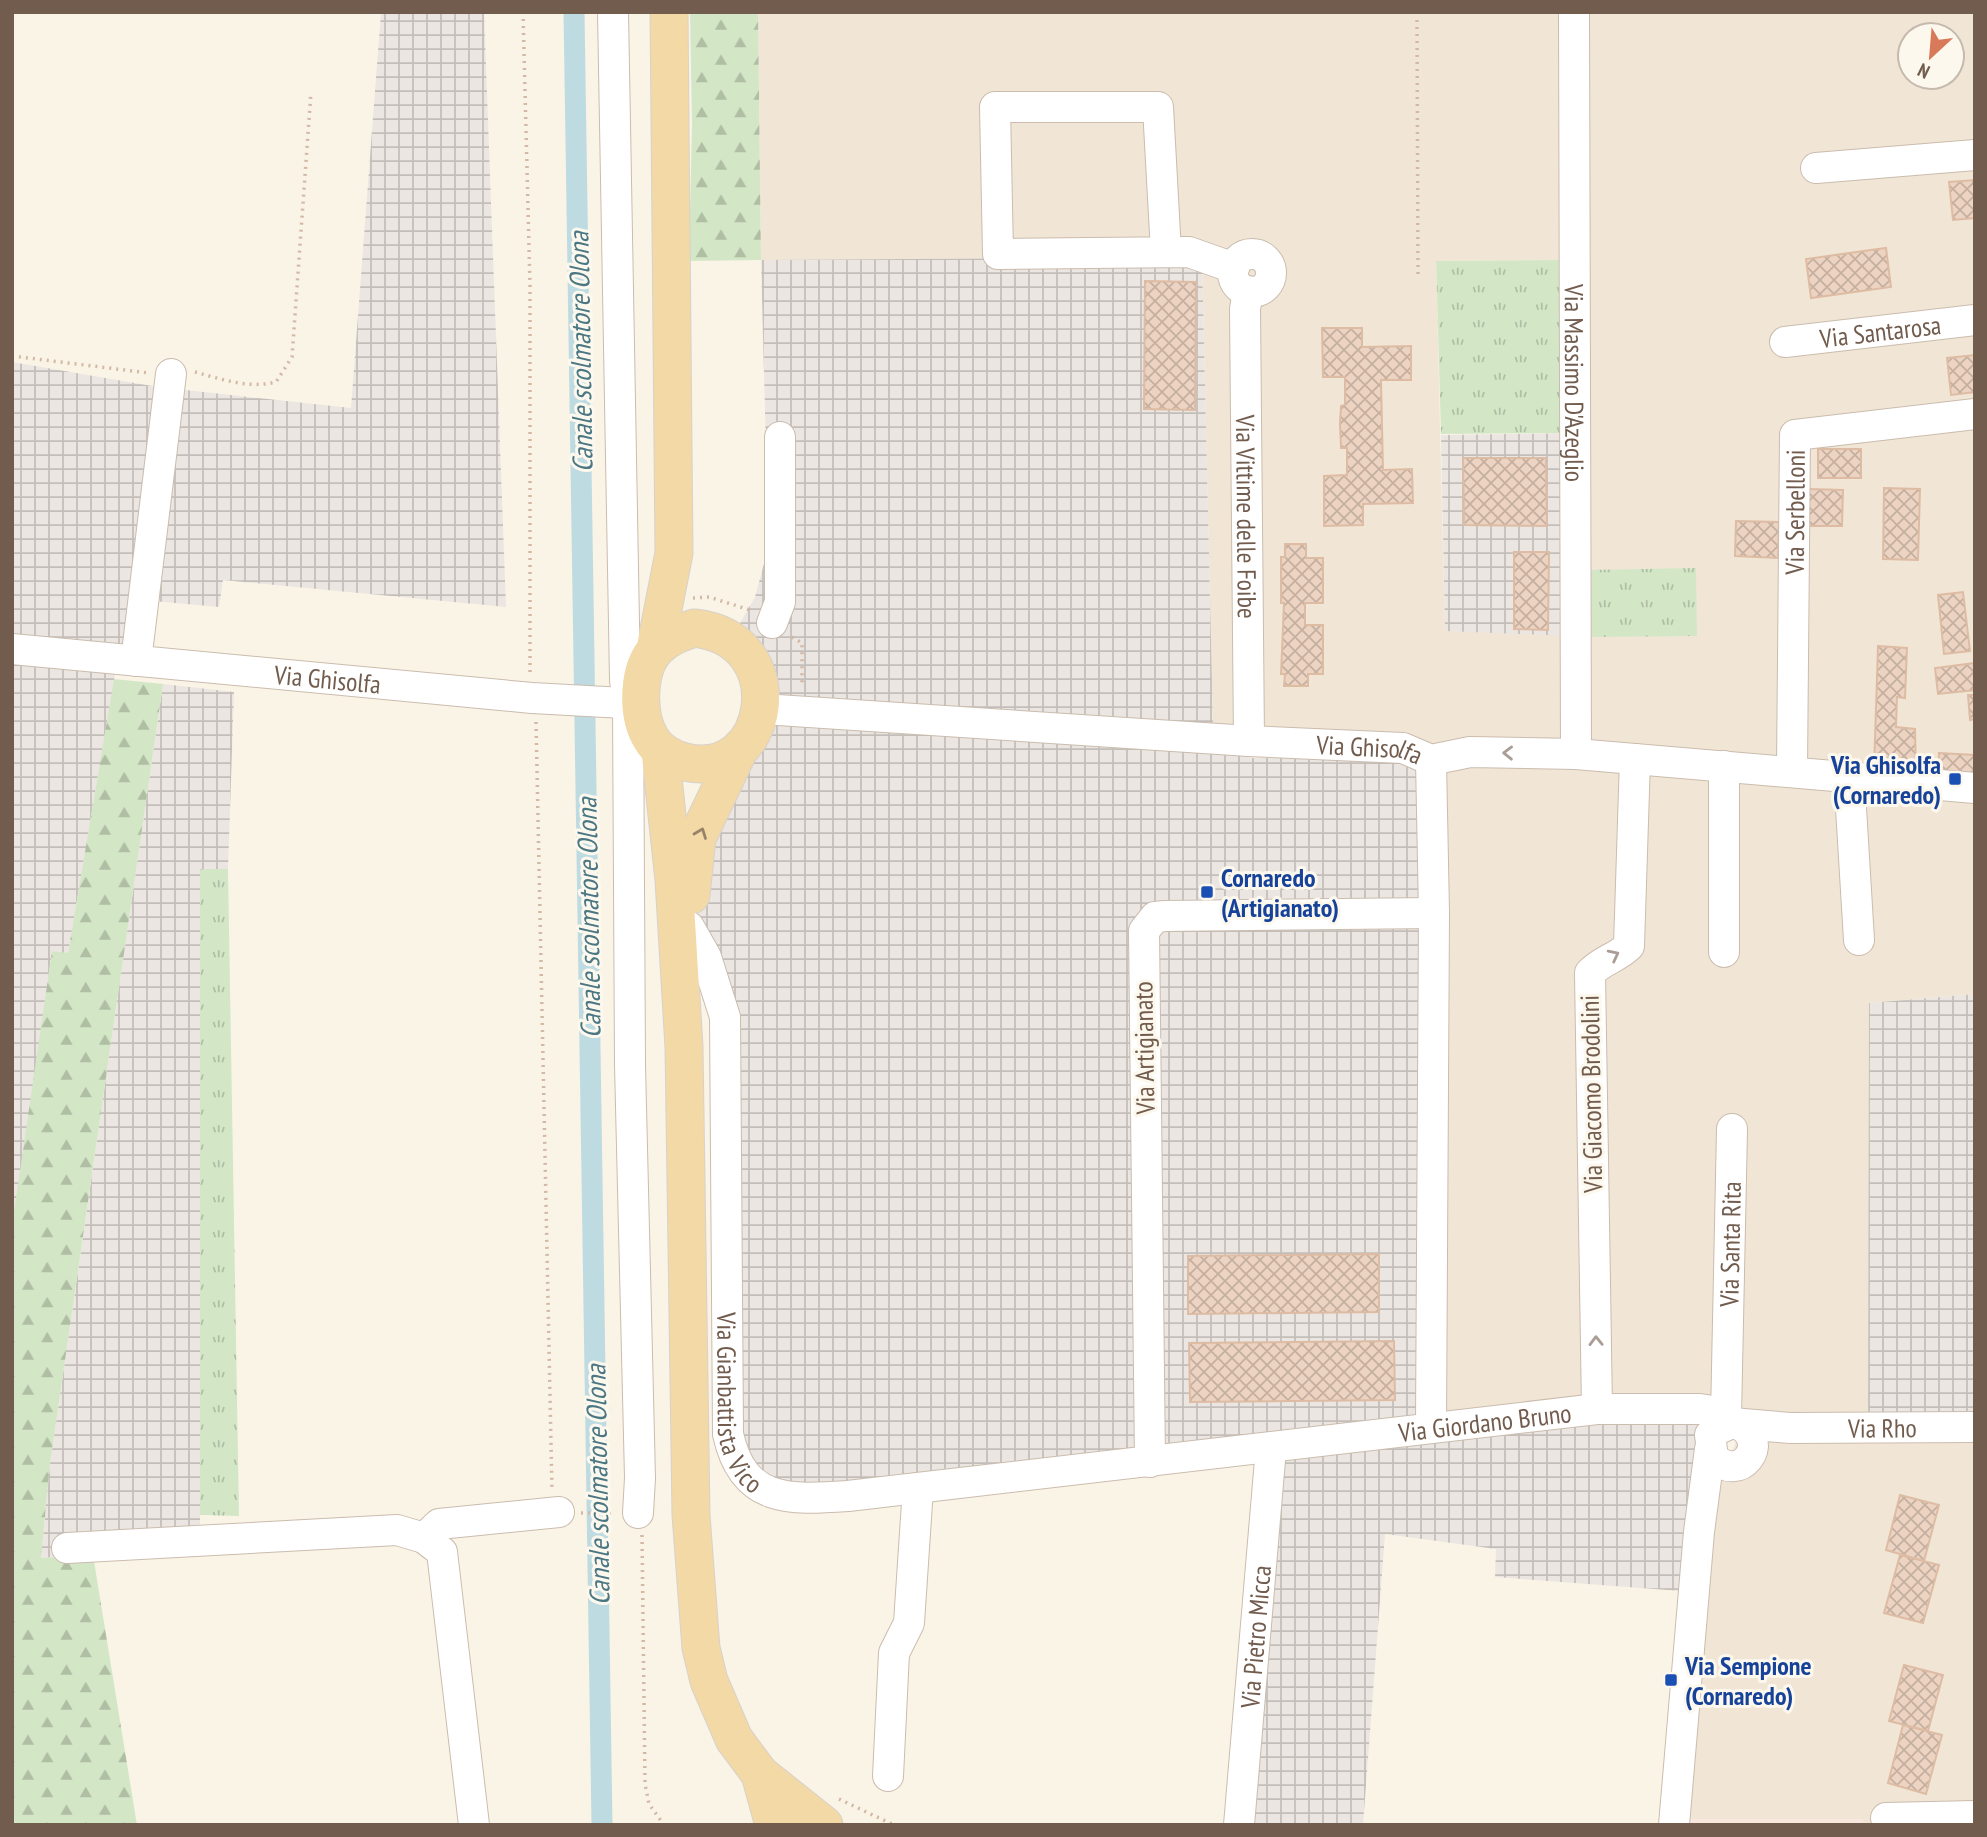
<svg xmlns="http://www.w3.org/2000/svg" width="1987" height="1837" viewBox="0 0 1987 1837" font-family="'PT Sans Narrow',sans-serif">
<defs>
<pattern id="industrial-grid" width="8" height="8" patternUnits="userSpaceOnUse" patternTransform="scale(1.75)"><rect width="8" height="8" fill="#ebe6e1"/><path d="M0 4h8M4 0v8" fill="none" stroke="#c3beb9"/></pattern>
<pattern id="grass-tufts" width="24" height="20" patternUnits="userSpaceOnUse" patternTransform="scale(1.75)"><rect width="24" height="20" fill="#d3e7c7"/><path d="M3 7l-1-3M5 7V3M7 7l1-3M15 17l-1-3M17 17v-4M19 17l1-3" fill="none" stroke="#b0bea4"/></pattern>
<pattern id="forest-firs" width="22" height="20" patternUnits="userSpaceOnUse" patternTransform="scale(1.75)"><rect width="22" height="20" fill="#d3e7c7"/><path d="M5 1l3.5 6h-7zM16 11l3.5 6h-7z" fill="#b0bea4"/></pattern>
<pattern id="building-cross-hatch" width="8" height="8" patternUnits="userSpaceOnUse" patternTransform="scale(1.75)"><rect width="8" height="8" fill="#edd4c2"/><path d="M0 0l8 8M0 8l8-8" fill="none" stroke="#c4afa0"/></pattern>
</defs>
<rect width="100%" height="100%" fill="#faf4e7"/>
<!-- residential -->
<g fill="#f1e6d6" fill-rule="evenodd">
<path d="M758,12H1975V785L1213,726L1202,257L761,260ZM1910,35H1952V77H1910ZM1560,260V433H1571L1445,631L1436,261Z"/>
<polygon points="1431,760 1975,788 1975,994 1869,1003 1975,1429 1975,1825 1861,1825 1861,1819 1675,1820 1699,1532 1736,1442 1723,1416 1440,1428"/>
</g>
<!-- commercial -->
<polygon fill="#f9e6dc" points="1677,1819 1863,1819 1863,1825 1676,1825"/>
<!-- industrial -->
<g fill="url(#industrial-grid)">
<polygon points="381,12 484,12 506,607 223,580 219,607 153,601 119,651 68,954 52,951 15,1215 12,1214 12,362 158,387 351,408"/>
<polygon points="1202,257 1213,726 772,699 737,628 755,597 766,556 768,526 761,260"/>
<polygon points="1571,433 1573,636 1445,631 1441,435"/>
<polygon points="163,684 234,692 228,869 200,869 200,1549 41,1558 50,1464"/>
<polygon points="762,709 1135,740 1253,758 1394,754 1431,760 1440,1428 1706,1420 1694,1592 1495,1577 1496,1549 1385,1534 1363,1825 1239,1825 1270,1448 794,1500 733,1457 725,1017 689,927 691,881"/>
<polygon points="1975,994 1975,1429 1868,1431 1869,1003"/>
</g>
<!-- grass -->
<g fill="url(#grass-tufts)">
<polygon points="1560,260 1560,433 1441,434 1436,261"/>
<polygon points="1696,568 1697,636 1588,637 1587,570"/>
<polygon points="200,869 228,869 239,1516 200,1515"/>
</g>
<!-- forest -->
<g fill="url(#forest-firs)">
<polygon points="690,12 758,12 761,260 689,261 692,124"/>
<polygon points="114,679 163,684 50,1464 41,1558 93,1555 137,1825 12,1825 12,1226 52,951 68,953"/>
</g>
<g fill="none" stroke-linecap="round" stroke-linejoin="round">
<!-- canal -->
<polyline stroke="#bedbe2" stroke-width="21" points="574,12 602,1825"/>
</g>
<!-- building -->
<g fill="url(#building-cross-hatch)" stroke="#debca4" stroke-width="2">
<polygon points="1975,180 1975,218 1953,220 1949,182"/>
<polygon points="1886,248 1891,287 1811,298 1806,259"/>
<polygon points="1145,281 1196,282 1195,410 1144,409"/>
<polygon points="1322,328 1362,328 1362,347 1411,346 1411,380 1381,380 1383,470 1412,469 1413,503 1363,504 1363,525 1324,526 1324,476 1347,475 1347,448 1341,448 1340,424 1341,406 1345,405 1345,377 1323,377"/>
<polygon points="1975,355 1975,392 1951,395 1947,358"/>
<rect x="1818" y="449" width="43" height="29"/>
<polygon points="1463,458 1546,458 1547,526 1464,525"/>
<polygon points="1884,488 1920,489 1918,560 1883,559"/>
<polygon points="1809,489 1843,490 1842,526 1808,526"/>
<polygon points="1736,521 1779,522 1778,558 1735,556"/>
<polygon points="1285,544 1306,544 1306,558 1323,558 1323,603 1305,603 1305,625 1323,625 1323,674 1308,674 1308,686 1284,686 1285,674 1281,674 1284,603 1281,603 1281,557 1285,557"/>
<polygon points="1514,552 1549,552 1548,630 1514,629"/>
<polygon points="1963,592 1970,651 1944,654 1938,595"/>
<polygon points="1878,646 1907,648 1905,698 1897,697 1896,727 1915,729 1916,775 1874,770"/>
<polygon points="1975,663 1975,690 1938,694 1935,668"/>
<polygon points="1968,695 1975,695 1975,719 1970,720"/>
<polygon points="1939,753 1975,755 1975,777 1938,774"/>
<polygon points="1379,1254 1379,1312 1188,1314 1188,1256"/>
<polygon points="1394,1341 1395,1400 1190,1402 1189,1343"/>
<polygon points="1900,1495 1939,1505 1924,1561 1886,1550"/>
<polygon points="1900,1555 1939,1565 1923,1623 1884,1613"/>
<polygon points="1904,1665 1943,1675 1928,1731 1889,1721"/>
<polygon points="1903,1725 1942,1735 1926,1794 1888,1783"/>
</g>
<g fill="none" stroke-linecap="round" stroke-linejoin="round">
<!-- minor casing -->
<g stroke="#cbbcae" stroke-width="32">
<g id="minor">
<polyline points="613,12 625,680 628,704 630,1065 640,1478 638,1513"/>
<path id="s1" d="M1574,12L1576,754"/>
<polyline points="1816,168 1975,155"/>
<polyline points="1166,252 1158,107 995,107 998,254 1189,252 1234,268"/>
<circle cx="1252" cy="273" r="19"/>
<path id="s2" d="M1248,291L1245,309L1249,741"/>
<path id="s3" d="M1785,342L1975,320"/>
<polyline points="772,623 780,602 780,437"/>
<path id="s4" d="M12,649L532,698L642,704"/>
<polyline points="136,661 171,374"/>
<path id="s5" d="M762,709L1249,741L1403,748L1431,760L1470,752L1576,754L1975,788"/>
<polyline points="1431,760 1434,913 1431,1426"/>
<polyline points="1724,766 1724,952"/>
<path id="s6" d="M1792,771L1795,435L1975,414"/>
<polyline points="1849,775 1859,940"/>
<path id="s7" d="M689,927L706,957L725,1017L728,1434C743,1503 789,1500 848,1496L1597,1409H1700L1719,1412L1732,1423"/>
<path d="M1597,1409L1590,973C1602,960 1617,958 1629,946L1635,759"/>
<path id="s8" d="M1726,1417L1732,1129"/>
<path id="s9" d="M1716,1430L1732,1423L1790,1428L1975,1427"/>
<path d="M1710,1435L1713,1457C1740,1485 1771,1443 1740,1425"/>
<polyline points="1150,1462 1144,931 1155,917 1165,916 1434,913"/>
<polyline points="424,1538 439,1524 559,1512"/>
<polyline points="67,1548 397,1530 424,1538 442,1552 474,1825"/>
<polyline points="888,1776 894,1653 909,1623 918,1488"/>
<polyline points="1886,1818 1975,1816"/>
<path id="s10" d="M1239,1825L1271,1448"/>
<polyline points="1674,1825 1699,1532 1710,1449"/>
</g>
</g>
<!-- major casing -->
<g stroke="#d8d1cd" stroke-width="39">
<g id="major">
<path d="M694,628C796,639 771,783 685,762C672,759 658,751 651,739C636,715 637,668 657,648C668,637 680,633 694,628Z"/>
<polyline points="655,650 674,553 669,12"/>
<polyline points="660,750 674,880 684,1047 691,1515 701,1648 709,1681 734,1739 760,1774 824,1825"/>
<polyline points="691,895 697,838 738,752"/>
<polyline points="760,1774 774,1825"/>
</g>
</g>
<!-- path -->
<g stroke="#d2b8a5" stroke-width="3.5" stroke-dasharray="2 5" stroke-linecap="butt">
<polyline points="523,12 530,286 530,676"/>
<polyline points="1417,20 1418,274"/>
<polyline points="12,356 149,373"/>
<path d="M195,372C221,379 249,389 276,382L292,357L311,92"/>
<polyline points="693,598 709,597 750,610"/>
<polyline points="792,637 802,643 802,686"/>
<polyline points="536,722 552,1491"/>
<polyline points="581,1513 615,1513"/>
<polyline points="642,1535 645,1784 649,1804 664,1825"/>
<polyline points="839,1799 894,1825"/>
</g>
<!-- minor -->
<use href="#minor" stroke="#fff" stroke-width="30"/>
<!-- major -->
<use href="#major" stroke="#f2d9a6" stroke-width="37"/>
</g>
<!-- one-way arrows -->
<defs><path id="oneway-chevron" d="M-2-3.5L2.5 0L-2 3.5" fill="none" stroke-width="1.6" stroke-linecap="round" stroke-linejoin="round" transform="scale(1.75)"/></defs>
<g stroke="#aa9d95">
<use href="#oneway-chevron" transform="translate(1508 753) rotate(-179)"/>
<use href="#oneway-chevron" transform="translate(1614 955) rotate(-27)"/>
<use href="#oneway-chevron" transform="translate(1596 1341) rotate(-91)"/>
</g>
<use stroke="#988268" href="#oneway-chevron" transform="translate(701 833) rotate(-69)"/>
<!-- markers -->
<g fill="#1a4fb4" stroke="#fdf8ed" stroke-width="2.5">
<rect x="1948" y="772" width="14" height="14" rx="3.5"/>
<rect x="1200" y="885" width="14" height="14" rx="3.5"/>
<rect x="1664" y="1673" width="14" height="14" rx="3.5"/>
</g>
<g text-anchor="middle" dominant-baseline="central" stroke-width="6" stroke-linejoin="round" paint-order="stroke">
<!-- street labels -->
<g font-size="26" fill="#725c4e" stroke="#fdf8ed">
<text stroke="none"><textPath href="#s3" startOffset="96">Via Santarosa</textPath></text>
<text stroke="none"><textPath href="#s1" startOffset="371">Via Massimo D'Azeglio</textPath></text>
<text stroke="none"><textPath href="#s6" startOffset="259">Via Serbelloni</textPath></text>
<text stroke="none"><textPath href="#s2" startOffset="226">Via Vittime delle Foibe</textPath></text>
<text stroke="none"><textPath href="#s4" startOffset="317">Via Ghisolfa</textPath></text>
<text stroke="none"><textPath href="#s5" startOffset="609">Via Ghisolfa</textPath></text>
<text transform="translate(1144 1048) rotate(-91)">Via Artigianato</text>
<text transform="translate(1591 1094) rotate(-91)">Via Giacomo Brodolini</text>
<text stroke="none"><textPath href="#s8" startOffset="173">Via Santa Rita</textPath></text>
<text stroke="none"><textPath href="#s7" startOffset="485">Via Gianbattista Vico</textPath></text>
<text stroke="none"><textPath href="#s7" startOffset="1309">Via Giordano Bruno</textPath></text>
<text stroke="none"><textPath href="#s9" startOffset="168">Via Rho</textPath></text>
<text stroke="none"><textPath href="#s10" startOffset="189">Via Pietro Micca</textPath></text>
</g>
<!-- transit labels -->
<g font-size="26" font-weight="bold" fill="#164399" stroke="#fdf8ed" text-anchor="start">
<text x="1941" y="764" text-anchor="end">Via Ghisolfa<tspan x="1941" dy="30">(Cornaredo)</tspan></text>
<text x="1221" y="877">Cornaredo<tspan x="1221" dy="30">(Artigianato)</tspan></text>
<text x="1685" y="1665">Via Sempione<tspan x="1685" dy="30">(Cornaredo)</tspan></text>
</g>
<!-- water labels -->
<g font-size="28" font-style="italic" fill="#4a7783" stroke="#fdf8ed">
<text transform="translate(580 352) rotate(-91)">Canale scolmatore Olona</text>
<text transform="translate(588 918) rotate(-91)">Canale scolmatore Olona</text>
<text transform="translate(597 1485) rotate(-91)">Canale scolmatore Olona</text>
</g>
</g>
<!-- border -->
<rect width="1987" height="1837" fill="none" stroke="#725c4e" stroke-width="28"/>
<!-- north arrow -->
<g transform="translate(1931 56) rotate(206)"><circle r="33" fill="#fdf8ed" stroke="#c5baad" stroke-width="2"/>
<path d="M0-5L12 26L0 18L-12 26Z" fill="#d87a59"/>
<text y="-10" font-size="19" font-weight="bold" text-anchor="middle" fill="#725c4e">N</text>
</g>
</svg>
